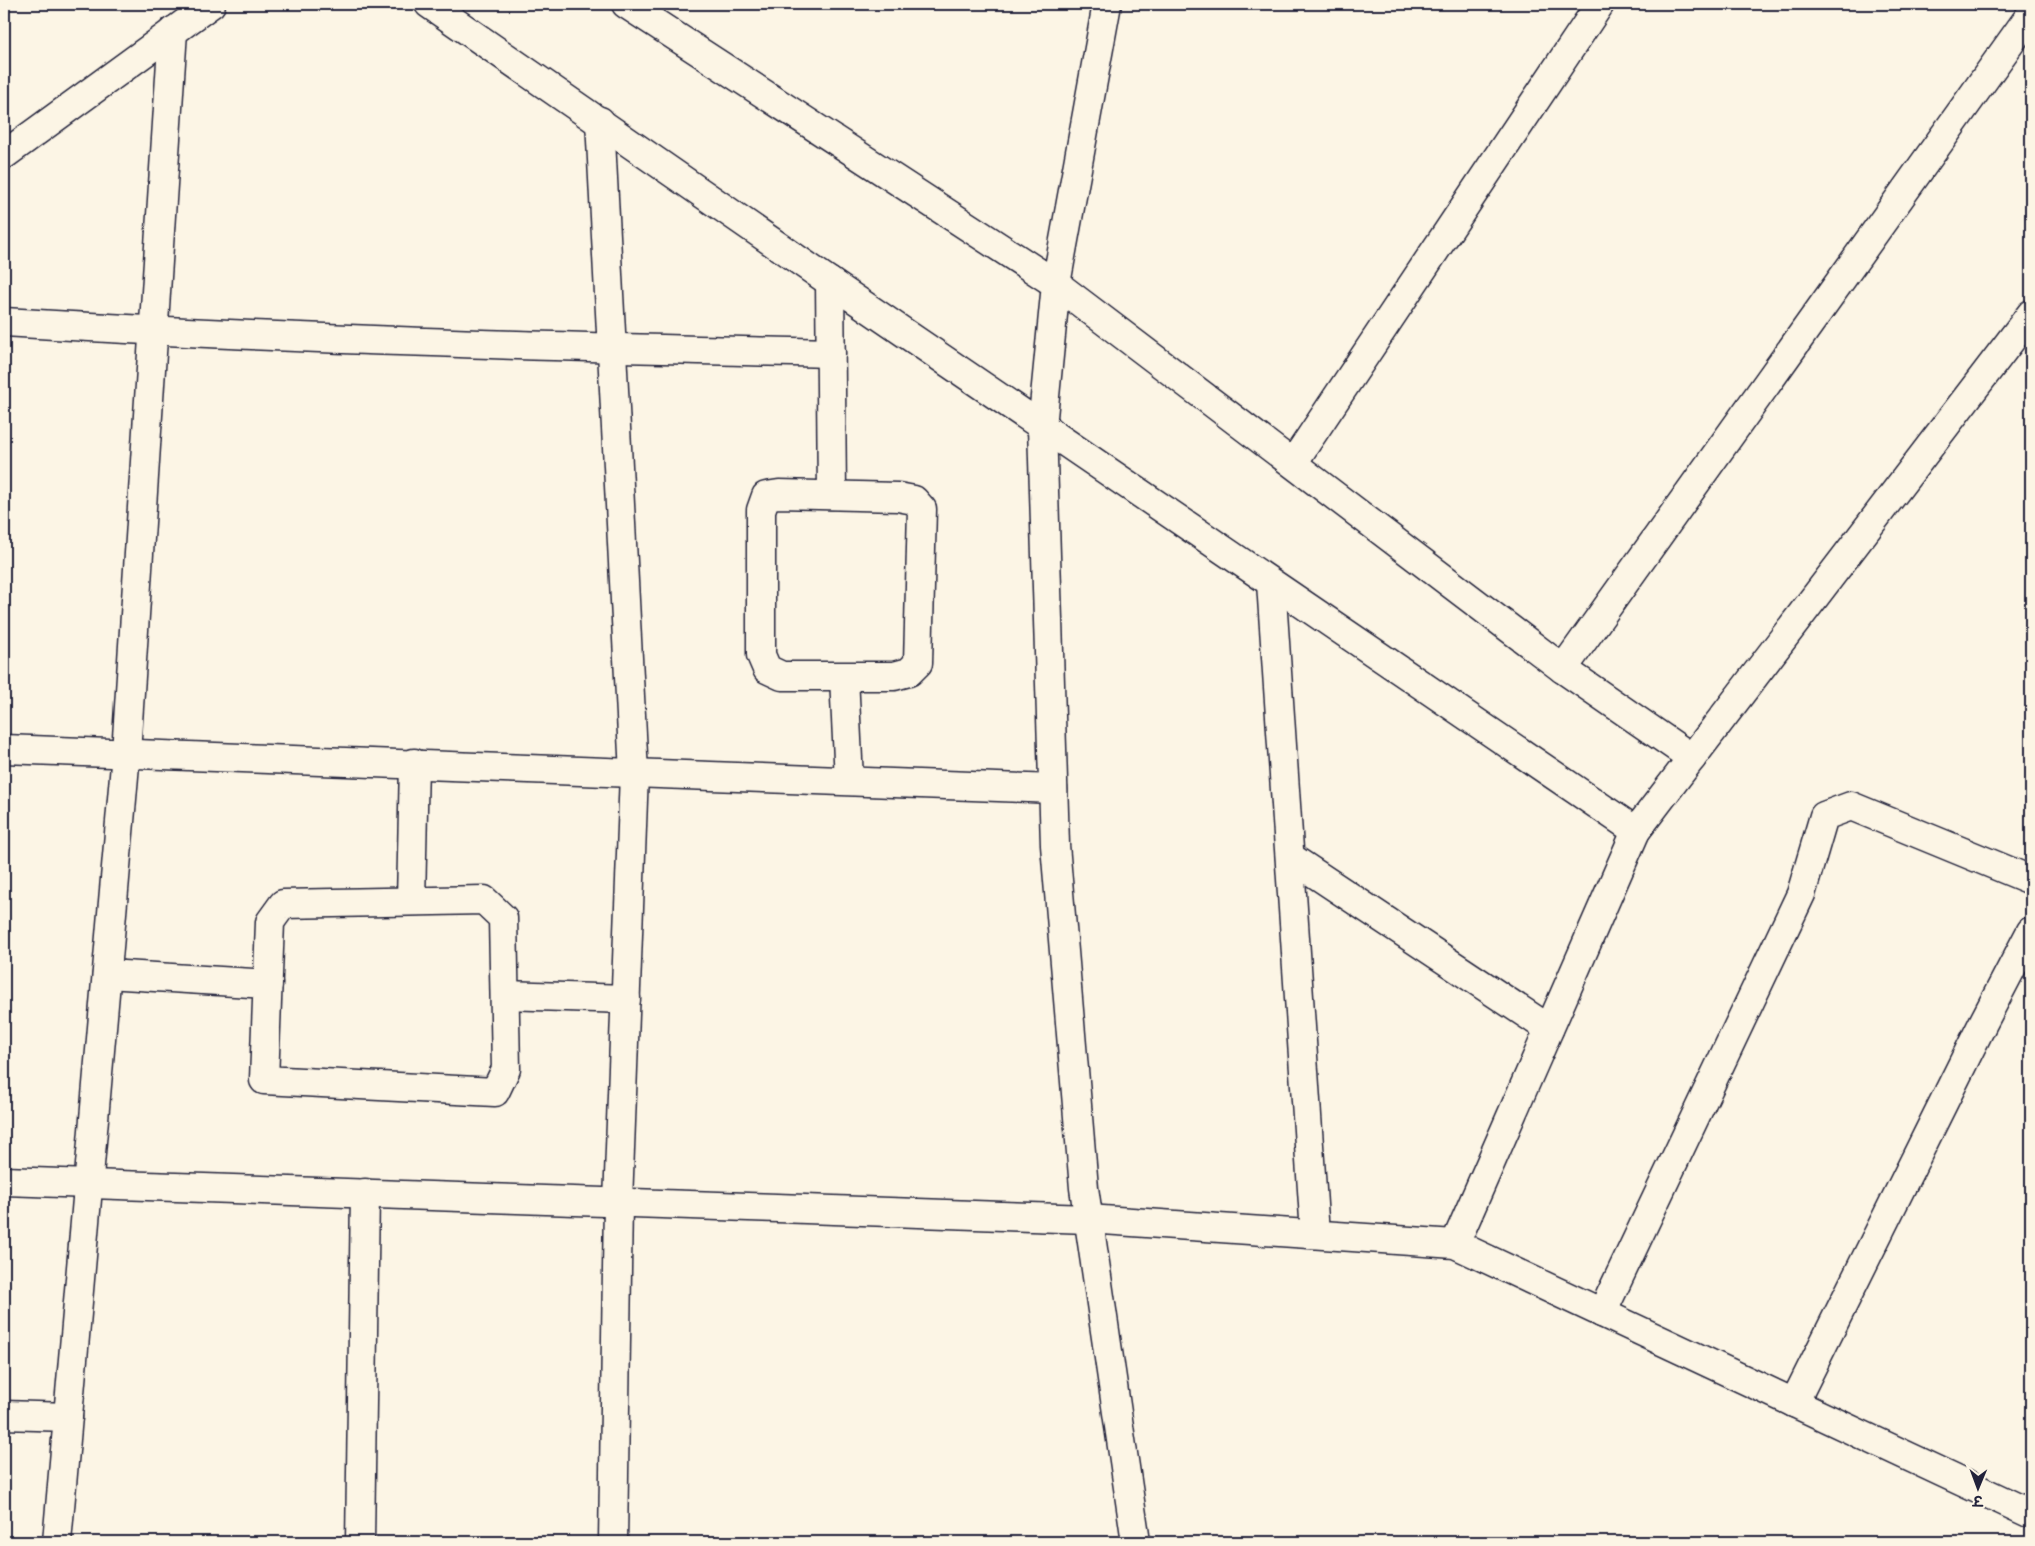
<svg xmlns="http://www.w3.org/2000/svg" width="2035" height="1546" viewBox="0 0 2035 1546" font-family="Mynerve,'Playpen Sans Deva',sans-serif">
<rect width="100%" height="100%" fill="#fcf5e5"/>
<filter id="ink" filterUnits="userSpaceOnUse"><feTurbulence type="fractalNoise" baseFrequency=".02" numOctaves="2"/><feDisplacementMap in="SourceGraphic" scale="10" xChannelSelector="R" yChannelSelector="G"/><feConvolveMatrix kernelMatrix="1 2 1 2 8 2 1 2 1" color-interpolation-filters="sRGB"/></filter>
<g filter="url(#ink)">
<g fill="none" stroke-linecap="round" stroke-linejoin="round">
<!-- minor casing -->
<g stroke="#22223b" stroke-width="31">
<g id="minor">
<polyline points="429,4 830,282 1636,831"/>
<polyline points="626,4 1056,284 1563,669 1692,758"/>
<polyline points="1107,4 1056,284 1042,427 1055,845 1084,1188 1136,1542"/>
<polyline points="600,121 634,773 618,1202 613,1542"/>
<polyline points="4,155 211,4"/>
<polyline points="830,282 832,495"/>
<path d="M4,322C279,339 555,347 831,353"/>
<polyline points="1293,463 1600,4"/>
<polygon points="779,494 898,497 914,500 922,509 918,663 909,672 894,676 782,676 767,669 761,655 761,510 766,496"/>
<polyline points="1271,583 1315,1234"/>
<polyline points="1563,669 2031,14"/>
<polyline points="844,677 849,780"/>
<path d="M4,749C353,762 703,774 1053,789"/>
<polyline points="1290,857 1549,1029"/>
<polygon points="484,900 503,918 506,1069 495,1092 264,1080 270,922 283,904"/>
<polyline points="411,901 414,763"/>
<polyline points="107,974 268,984"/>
<polyline points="505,995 626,999"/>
<polyline points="4,1181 1088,1219 1455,1244 2031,1514"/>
<polyline points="1455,1244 1636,831 2031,314"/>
<polyline points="1602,1313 1801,894 1824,816 1851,806 2031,880"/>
<polyline points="1794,1403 1983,1023 2031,931"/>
<polyline points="4,1415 68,1417"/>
<polyline points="57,1542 126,753 173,31"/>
<polyline points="360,1542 365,1193"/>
</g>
</g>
<!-- minor -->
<use href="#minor" stroke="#fcf5e5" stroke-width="28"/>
</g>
</g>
<!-- margin -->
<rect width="2035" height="1546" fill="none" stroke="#fcf5e5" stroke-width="20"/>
<rect x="10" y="10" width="2015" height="1526" fill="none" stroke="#22223b" stroke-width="2" filter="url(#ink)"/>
<!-- north arrow -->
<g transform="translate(1978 1488) rotate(181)" stroke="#fcf5e5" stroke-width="4" paint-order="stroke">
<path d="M0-4L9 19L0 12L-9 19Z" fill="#22223b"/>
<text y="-8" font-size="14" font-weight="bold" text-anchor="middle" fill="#22223b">उ</text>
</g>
</svg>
